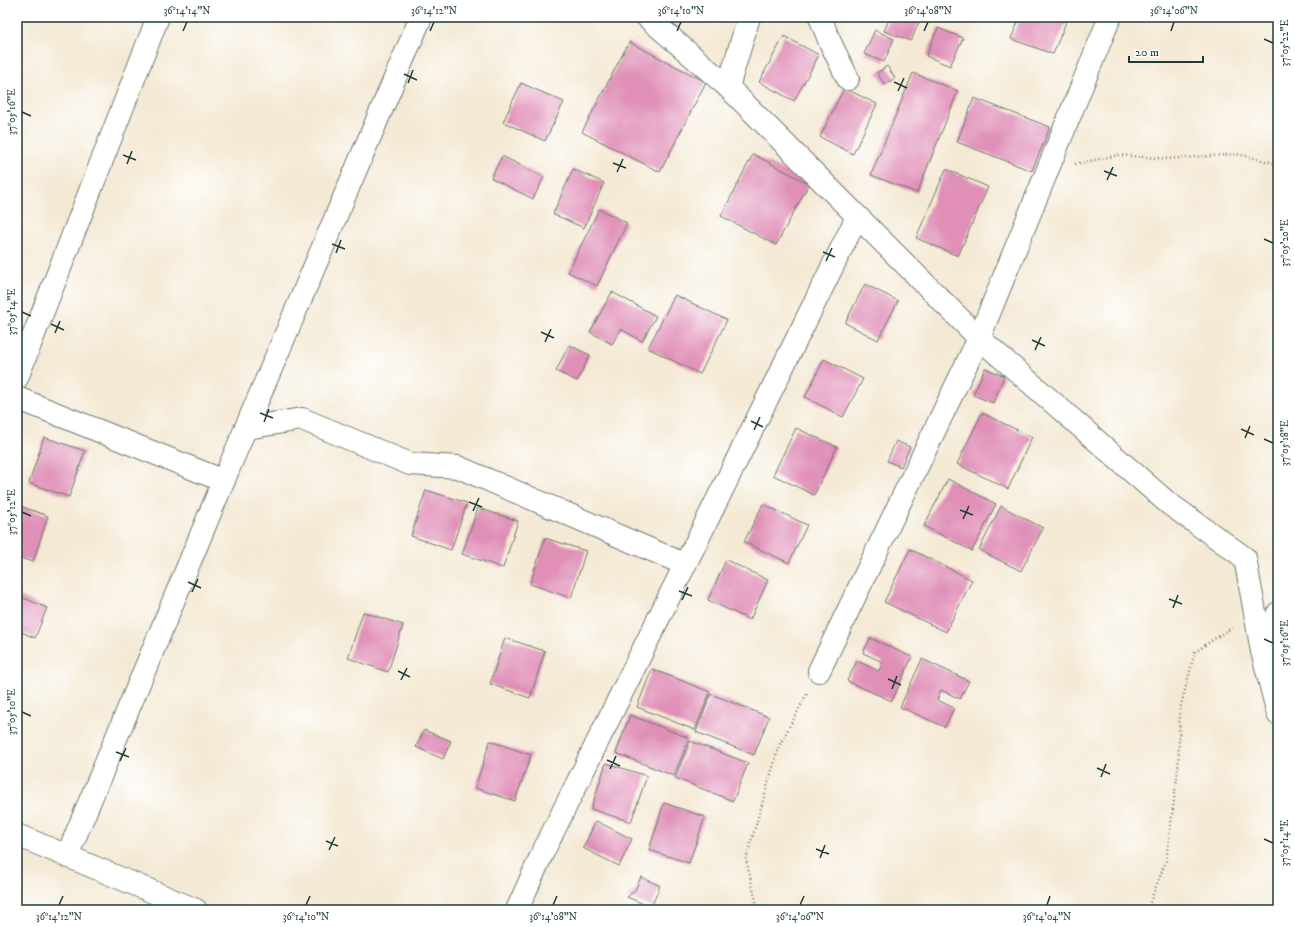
<svg xmlns="http://www.w3.org/2000/svg" width="1295" height="927" viewBox="0 0 1295 927" font-family="'IM FELL DW Pica',serif">
<rect width="100%" height="100%" fill="#fff"/>
<filter id="ink" filterUnits="userSpaceOnUse"><feTurbulence type="fractalNoise" baseFrequency=".025" numOctaves="2"/><feDisplacementMap in="SourceGraphic" scale="8" xChannelSelector="R" yChannelSelector="G"/><feConvolveMatrix kernelMatrix="1 2 1 2 8 2 1 2 1" color-interpolation-filters="sRGB"/></filter>
<filter id="wash" filterUnits="userSpaceOnUse"><feTurbulence type="fractalNoise" baseFrequency=".012" numOctaves="4" result="noise"/><feDisplacementMap in="SourceGraphic" scale="16" xChannelSelector="R" yChannelSelector="G"/><feGaussianBlur stdDeviation="0.9" result="paint"/><feColorMatrix in="noise" values="0 0 0 0 0 0 0 0 0 0 0 0 0 0 0 0 0 1.4 0 .05"/><feComposite in="paint" operator="in"/></filter>
<g filter="url(#wash)">
<rect width="100%" height="100%" fill="#f4e9d4"/>
<g id="blocks">
<!-- building -->
<g fill="#e08fb7">
<polygon points="890,17 921,17 911,41 884,31"/>
<polygon points="1020,17 1068,17 1053,54 1011,39"/>
<polygon points="938,28 963,38 950,66 926,56"/>
<polygon points="875,30 894,39 884,62 864,54"/>
<polygon points="784,36 819,55 794,101 759,82"/>
<polygon points="629,42 706,82 660,172 582,132"/>
<polygon points="887,66 895,78 885,85 877,73"/>
<polygon points="913,73 958,91 917,193 871,175"/>
<polygon points="521,83 564,102 545,141 503,122"/>
<polygon points="844,88 877,104 853,154 820,137"/>
<polygon points="974,98 1050,127 1032,171 957,142"/>
<polygon points="753,154 809,184 776,245 721,216"/>
<polygon points="502,156 544,177 533,199 491,178"/>
<polygon points="573,169 604,183 584,228 553,214"/>
<polygon points="946,169 988,187 958,256 916,238"/>
<polygon points="599,209 627,223 597,286 568,272"/>
<polygon points="865,284 898,301 878,340 845,323"/>
<polygon points="612,292 656,316 642,341 621,329 612,344 590,332"/>
<polygon points="675,295 727,320 700,374 648,348"/>
<polygon points="569,345 590,355 577,381 556,371"/>
<polygon points="824,359 863,379 843,417 805,397"/>
<polygon points="985,368 1004,376 993,403 973,395"/>
<polygon points="982,413 1032,437 1008,489 957,464"/>
<polygon points="796,428 837,447 814,495 773,475"/>
<polygon points="44,437 85,451 69,497 29,483"/>
<polygon points="896,441 910,447 901,467 887,461"/>
<polygon points="948,479 996,504 972,551 924,526"/>
<polygon points="426,490 467,503 451,550 411,536"/>
<polygon points="763,504 807,525 789,563 744,542"/>
<polygon points="17,505 48,516 33,562 17,557"/>
<polygon points="1001,506 1043,528 1021,571 979,550"/>
<polygon points="478,508 518,521 503,568 462,554"/>
<polygon points="545,538 586,551 571,598 530,584"/>
<polygon points="910,549 972,580 946,632 884,602"/>
<polygon points="726,560 768,580 750,620 708,600"/>
<polygon points="17,595 47,608 35,638 17,630"/>
<polygon points="363,612 403,625 388,672 348,658"/>
<polygon points="505,638 545,651 530,698 490,684"/>
<polygon points="870,638 912,657 892,701 847,681 857,661 879,671 883,662 863,653"/>
<polygon points="922,659 969,681 960,699 941,690 937,700 954,708 945,727 900,707"/>
<polygon points="652,669 710,692 695,730 637,707"/>
<polygon points="711,694 769,717 754,755 696,732"/>
<polygon points="630,715 689,738 674,776 616,753"/>
<polygon points="424,730 451,741 443,759 416,747"/>
<polygon points="490,741 531,755 515,801 475,788"/>
<polygon points="690,741 748,763 733,801 675,778"/>
<polygon points="606,763 647,776 631,822 591,809"/>
<polygon points="664,803 705,817 689,863 649,850"/>
<polygon points="596,821 632,839 619,866 583,848"/>
<polygon points="641,877 660,886 651,907 627,897 635,890"/>
</g>
</g>
</g>
<g filter="url(#ink)">
<use href="#blocks" fill-opacity="0" stroke="#6a796c" stroke-width="1"/>
<g fill="none" stroke-linecap="round" stroke-linejoin="round">
<!-- minor casing -->
<g stroke="#6a796c" stroke-width="24">
<g id="minor">
<polyline points="647,17 728,87"/>
<polyline points="749,17 728,87 979,338 1168,503 1245,558 1262,651 1278,714"/>
<polyline points="820,17 829,40 848,79"/>
<polyline points="17,378 158,17"/>
<polyline points="17,398 224,481"/>
<polyline points="246,428 302,419 410,464 458,467 684,564"/>
<polyline points="1262,651 1278,613"/>
<polyline points="819,671 979,338 1110,17"/>
<polyline points="17,835 196,910"/>
<polyline points="67,856 241,439 421,17"/>
<polyline points="517,910 542,854 857,217"/>
</g>
</g>
<!-- path -->
<g stroke="#6a796c" stroke-width="2.5" stroke-dasharray="1 3" stroke-linecap="butt">
<polyline points="1075,164 1119,155 1168,159 1237,154 1278,164"/>
<polyline points="758,910 746,859 779,746 808,692"/>
<polyline points="1147,910 1166,861 1178,770 1180,709 1195,652 1226,631 1235,627"/>
</g>
<!-- minor -->
<use href="#minor" stroke="#fff" stroke-width="22"/>
</g>
</g>
<!-- ticks -->
<path fill="none" stroke="#1f3d34" stroke-width="1.5" d="M183,31L187,22M430,31L434,22M677,31L681,22M924,31L928,22M1171,31L1174,22M1264,39L1273,43M404,74L417,80M894,82L907,88M408,83L413,70M898,91L904,78M22,112L31,116M123,155L136,160M613,163L626,168M127,164L132,151M1104,171L1117,176M617,172L623,159M1107,180L1113,167M1264,239L1273,243M332,244L345,249M823,252L835,257M336,253L341,240M826,261L832,248M22,312L31,316M51,324L64,330M541,332L554,338M55,333L60,321M1032,340L1045,346M545,342L551,329M1035,350L1041,337M260,413L273,418M751,421L763,427M264,422L269,409M1241,429L1254,435M754,430L760,417M1245,438L1250,426M1264,439L1273,443M469,502L482,507M960,510L973,515M473,511L479,498M22,512L31,516M963,519L969,506M188,582L201,588M679,591L692,596M192,592L198,579M1169,599L1182,604M682,600L688,587M1173,608L1178,595M1264,639L1273,643M398,671L410,677M888,679L901,685M401,680L407,668M892,689L897,676M22,712L31,716M116,752L129,757M607,760L620,766M120,761L126,748M1097,768L1110,774M610,769L616,756M1101,777L1106,764M1264,839L1273,843M326,841L338,846M816,849L829,854M329,850L335,837M820,858L825,845M59,905L63,896M306,905L310,896M553,905L557,896M800,905L804,896M1047,905L1050,896"/>
<!-- margin -->
<rect width="1295" height="927" fill="none" stroke="#fff" stroke-width="44"/>
<!-- scale -->
<path d="M1129 56v6h74v-6" fill="none" stroke="#1f3d34" stroke-width="2"/>
<text x="1135" y="56" font-size="12" fill="#1f3d34" stroke="#ffffff" stroke-width="3" paint-order="stroke">20 m</text>
<rect x="22" y="22" width="1251" height="883" fill="none" stroke="#1f3d34" stroke-width="1.5"/>
<g font-size="10" text-anchor="middle" fill="#1f3d34">
<text x="187" y="14">36°14'14"N</text>
<text x="434" y="14">36°14'12"N</text>
<text x="681" y="14">36°14'10"N</text>
<text x="928" y="14">36°14'08"N</text>
<text x="1174" y="14">36°14'06"N</text>
<text transform="translate(1284 43) rotate(-90)" y="4">37°05'22"E</text>
<text transform="translate(11 112) rotate(-90)" y="4">37°05'16"E</text>
<text transform="translate(1284 243) rotate(-90)" y="4">37°05'20"E</text>
<text transform="translate(11 312) rotate(-90)" y="4">37°05'14"E</text>
<text transform="translate(1284 443) rotate(-90)" y="4">37°05'18"E</text>
<text transform="translate(11 512) rotate(-90)" y="4">37°05'12"E</text>
<text transform="translate(1284 643) rotate(-90)" y="4">37°05'16"E</text>
<text transform="translate(11 712) rotate(-90)" y="4">37°05'10"E</text>
<text transform="translate(1284 843) rotate(-90)" y="4">37°05'14"E</text>
<text x="59" y="920">36°14'12"N</text>
<text x="306" y="920">36°14'10"N</text>
<text x="553" y="920">36°14'08"N</text>
<text x="800" y="920">36°14'06"N</text>
<text x="1047" y="920">36°14'04"N</text>
</g>
</svg>
